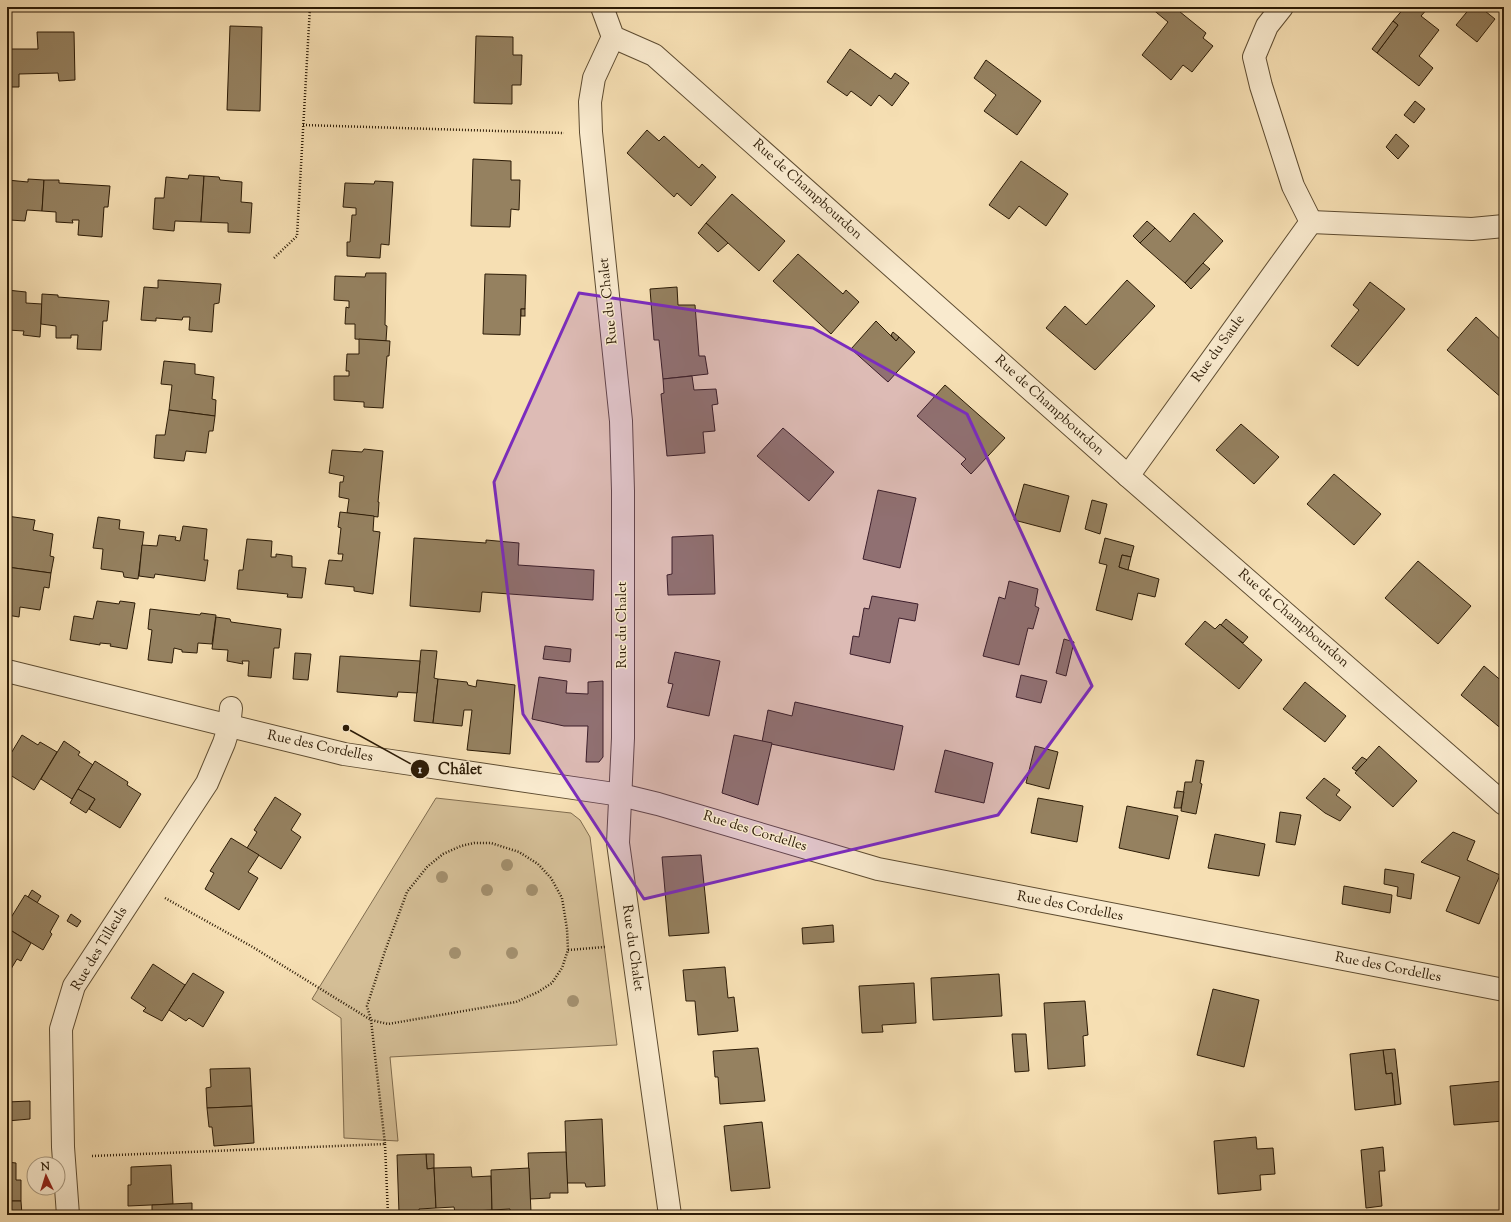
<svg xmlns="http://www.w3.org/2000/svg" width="1511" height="1222" viewBox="0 0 1511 1222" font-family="'Sorts Mill Goudy',serif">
<rect width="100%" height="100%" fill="#f6dfb3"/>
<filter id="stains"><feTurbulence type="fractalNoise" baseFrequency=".005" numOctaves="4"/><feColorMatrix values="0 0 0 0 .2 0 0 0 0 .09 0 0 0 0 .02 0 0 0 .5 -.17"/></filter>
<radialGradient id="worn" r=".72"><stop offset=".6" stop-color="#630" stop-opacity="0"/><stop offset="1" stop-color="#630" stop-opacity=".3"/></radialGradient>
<!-- green -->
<polygon fill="#d4be96" stroke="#806c4e" points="436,798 571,813 580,820 590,837 617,1045 390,1057 398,1141 344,1138 341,1018 312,999"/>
<!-- building -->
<g fill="#958160" stroke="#2c1b06">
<polygon points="1152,7 1174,7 1206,33 1203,38 1213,46 1192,72 1183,65 1171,80 1142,55 1168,22 1151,8"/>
<polygon points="1405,7 1429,7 1421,16 1439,30 1419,56 1433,68 1419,86 1377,53 1398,25 1393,21"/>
<polygon points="1471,7 1480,7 1495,19 1477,42 1456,25"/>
<polygon points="1393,21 1398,25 1377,53 1372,49"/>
<polygon points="230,26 262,27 260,111 227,110"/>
<polygon points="37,32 74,32 75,80 59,81 58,73 19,74 19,87 7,87 7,49 38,49"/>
<polygon points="476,36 513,37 513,55 522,55 521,85 512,85 512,104 474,103"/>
<polygon points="850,49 891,79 895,73 909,83 892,106 879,95 871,106 851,91 847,96 827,82"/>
<polygon points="986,60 1041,101 1017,135 984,111 996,95 974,78"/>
<polygon points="1415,101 1425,109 1414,123 1404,115"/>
<polygon points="647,130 659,141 664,136 699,168 702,164 716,177 691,206 677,193 674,197 627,153"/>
<polygon points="1396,134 1409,146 1398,159 1386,147"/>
<polygon points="473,159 511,161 511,180 520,180 519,210 511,209 510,227 471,226"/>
<polygon points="1021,161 1068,194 1046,226 1019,206 1009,219 989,205"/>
<polygon points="189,175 204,176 201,222 175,221 174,231 153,229 155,198 164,198 166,177 188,179"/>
<polygon points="204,176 219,177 220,180 242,182 241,202 252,203 250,233 228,232 228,223 201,222"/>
<polygon points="28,179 44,180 42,211 27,210 25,221 10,220 10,217 7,217 7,180 28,182"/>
<polygon points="44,180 59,180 59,183 110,186 108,207 104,207 102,237 78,235 79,220 72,220 73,223 56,222 56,212 42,211"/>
<polygon points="375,181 393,182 389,245 381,244 380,258 347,256 347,242 350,242 352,215 356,215 356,208 343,207 345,183 374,184"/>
<polygon points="732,194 785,241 759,271 706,223"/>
<polygon points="1194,213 1223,241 1185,283 1140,243 1155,228 1170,242"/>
<polygon points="1147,221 1155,228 1140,243 1133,236"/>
<polygon points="706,223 728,243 718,252 698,233"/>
<polygon points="798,254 843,294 846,290 859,302 831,334 773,281"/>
<polygon points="1203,263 1210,269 1191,289 1185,283"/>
<polygon points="366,273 386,273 385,325 387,326 386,341 355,339 355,324 345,324 346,307 349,308 349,301 334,300 335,276 365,277"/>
<polygon points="485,274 526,275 525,309 521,309 520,335 483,334"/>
<polygon points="158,280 221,284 219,303 214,304 212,332 189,330 190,317 183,317 182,320 156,318 156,321 141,320 144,287 158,288"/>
<polygon points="1127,280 1155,306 1095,370 1046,328 1065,306 1086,325"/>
<polygon points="1370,282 1405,309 1358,366 1331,346 1359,310 1353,305"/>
<polygon points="677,287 678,305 695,305 699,356 705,356 708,374 663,379 659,340 654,340 650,289"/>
<polygon points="7,290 26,292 26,303 42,304 40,337 23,335 24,331 8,330"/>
<polygon points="42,294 58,295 58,297 109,301 107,321 103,321 101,350 77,349 78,335 71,335 71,338 56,338 56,326 41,324"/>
<rect x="521" y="309" width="4" height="7"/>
<polygon points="1476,317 1504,343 1504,397 1503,399 1447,350"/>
<polygon points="876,321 896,341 899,337 915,352 888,382 851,349"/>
<polygon points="893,332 899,337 896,341 891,335"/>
<polygon points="359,339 390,341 389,356 387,356 383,408 364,407 364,402 334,400 334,376 349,376 349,371 346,371 347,354 359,354"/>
<polygon points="164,361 195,364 195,374 214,377 212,399 216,400 215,416 169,410 172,385 161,384"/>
<polygon points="692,376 694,390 716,389 718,404 712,405 715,431 703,432 705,453 667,456 661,394 664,393 663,379"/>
<polygon points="945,385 1005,438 971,474 961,464 966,459 917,416"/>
<polygon points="169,410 215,416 213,431 209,431 206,453 186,451 184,461 154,458 156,435 165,435"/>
<polygon points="1241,424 1279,457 1254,484 1216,450"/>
<polygon points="783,428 834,472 809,501 757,456"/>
<polygon points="364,449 383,451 378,502 379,502 378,517 347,513 349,499 339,497 340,482 343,482 344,476 329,473 332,450 362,452"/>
<polygon points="1334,474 1381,514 1354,545 1307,504"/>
<polygon points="1024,484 1069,496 1060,532 1014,520"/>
<polygon points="878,490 916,498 900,568 863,559"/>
<polygon points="1092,500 1107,504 1100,534 1085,529"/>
<polygon points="340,512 374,516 373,531 380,532 373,594 354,591 354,587 325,584 329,560 342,561 343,554 338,554 341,528 338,527"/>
<polygon points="7,516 35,520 33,530 53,534 50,556 54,557 51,573 7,567 10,540 7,540"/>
<polygon points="98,517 120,520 119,529 144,532 138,579 124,577 123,572 101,569 103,549 93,548"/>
<polygon points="183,526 207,529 204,560 208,560 205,581 155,574 154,578 139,576 142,545 157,546 159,535 176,537 175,540 180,541"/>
<polygon points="713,535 715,594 668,595 667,575 672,574 672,537"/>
<polygon points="414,538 486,543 486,540 519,543 518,565 594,570 593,600 482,592 480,612 410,606"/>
<polygon points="1105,538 1134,546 1131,557 1122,555 1119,567 1159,579 1155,597 1138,593 1132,620 1096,610 1107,565 1099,563"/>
<polygon points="247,539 272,541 271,557 276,557 276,554 292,556 292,567 306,568 302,598 287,597 288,594 237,589 239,570 243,570"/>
<polygon points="1122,555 1131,557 1128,570 1119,567"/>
<polygon points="1418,561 1471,606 1438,644 1385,598"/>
<polygon points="7,567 51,573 49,588 44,587 40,610 20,607 19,617 7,615"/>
<polygon points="1009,581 1038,589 1035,606 1039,608 1033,629 1028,628 1019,665 983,656 999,597 1005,599"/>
<polygon points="872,596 918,604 915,621 899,618 890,663 850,654 853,636 859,637 864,608 869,609"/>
<polygon points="97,601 119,604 120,601 135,603 127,649 110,646 111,644 100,643 100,645 70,640 74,616 93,619"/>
<polygon points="150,609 200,615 201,613 216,615 212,644 198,643 197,653 182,652 182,650 174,648 172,663 148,660 152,630 148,629"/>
<polygon points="216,617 230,619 231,622 281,629 279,648 274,648 271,678 248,676 249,661 242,661 243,664 227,661 228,650 212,649"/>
<polygon points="1226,619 1248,637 1243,643 1221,625"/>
<polygon points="1205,621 1215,629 1220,624 1262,660 1239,689 1185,644"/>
<polygon points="1064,639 1074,642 1066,676 1056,673"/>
<polygon points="545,646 571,649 570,662 543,659"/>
<polygon points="421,650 437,651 434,678 438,679 433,723 414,721"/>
<polygon points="675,652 720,661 709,716 667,707 673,684 668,683"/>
<polygon points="295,653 311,654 308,680 293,679"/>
<polygon points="340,656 420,661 417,693 398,692 397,697 337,692"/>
<polygon points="1484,666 1504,683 1504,731 1461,695"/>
<polygon points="1021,675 1047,681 1041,703 1016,697"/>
<polygon points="539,677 567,681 566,693 588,694 588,682 603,681 603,757 599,762 586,762 588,726 564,726 532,719"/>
<polygon points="438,679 467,682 468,685 476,687 477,680 515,685 510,754 467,750 472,710 464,710 462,726 433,723"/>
<polygon points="1305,682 1346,716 1325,742 1283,709"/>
<polygon points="795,702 903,726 894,770 762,742 768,710 792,716"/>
<polygon points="22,735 38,745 40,742 57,752 34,790 7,773 7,760"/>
<polygon points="734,735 772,743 758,805 722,793"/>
<polygon points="64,741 80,752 78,755 93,765 72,799 41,779"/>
<polygon points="1035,746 1058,752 1049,789 1026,783"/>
<polygon points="1379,746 1417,781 1393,807 1355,773"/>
<polygon points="945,750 993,763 984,803 935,792"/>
<polygon points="1362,757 1367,760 1356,771 1352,768"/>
<polygon points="1196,760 1204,761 1200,783 1202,784 1196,814 1181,811 1185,782 1192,782"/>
<polygon points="95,761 128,782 127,785 141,794 120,828 89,809 95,799 78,789"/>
<polygon points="1324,778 1340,790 1336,795 1351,807 1340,821 1325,813 1306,798"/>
<polygon points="78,789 95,799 86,813 70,803"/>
<polygon points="1177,791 1184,792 1181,808 1174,808"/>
<polygon points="275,797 301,814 291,830 301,837 281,869 247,848 257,832 254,830"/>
<polygon points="1038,798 1083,806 1077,842 1031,833"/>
<polygon points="1127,806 1178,816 1169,859 1119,848"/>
<polygon points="1280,812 1301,815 1295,845 1276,842"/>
<polygon points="1453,832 1475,841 1467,860 1500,875 1479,924 1446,911 1460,877 1421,862"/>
<polygon points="1215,834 1265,844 1259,876 1208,868"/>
<polygon points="231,838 259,855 248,872 258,878 239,910 205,889 214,873 210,871"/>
<polygon points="701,855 709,933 669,936 662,857"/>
<polygon points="1385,869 1414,874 1411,899 1397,896 1398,887 1384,884"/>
<polygon points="1344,886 1392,895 1390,913 1342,904"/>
<polygon points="32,890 41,896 37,903 28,897"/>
<polygon points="25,895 59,916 50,932 52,934 43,950 7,928 7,924"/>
<polygon points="71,914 81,921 77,927 67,921"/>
<polygon points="833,925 834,942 803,944 802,928"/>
<polygon points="7,928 31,943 21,961 17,959 8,974 7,974"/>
<polygon points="153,964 185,985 162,1021 143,1011 146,1008 131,998"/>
<polygon points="725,967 728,998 734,997 738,1031 698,1035 695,1001 686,1001 683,970"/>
<polygon points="193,973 224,992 203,1027 189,1018 186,1021 169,1010"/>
<polygon points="999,974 1002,1016 933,1020 931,978"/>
<polygon points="914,983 916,1023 882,1025 883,1032 862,1033 859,986"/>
<polygon points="1213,989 1259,1000 1244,1067 1197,1055"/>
<polygon points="1085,1001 1088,1035 1083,1036 1085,1066 1048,1069 1044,1003"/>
<polygon points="1012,1034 1026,1034 1029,1071 1015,1072"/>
<polygon points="758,1048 765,1101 720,1104 718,1077 715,1077 713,1051"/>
<polygon points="1395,1049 1401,1104 1395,1105 1392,1073 1386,1074 1383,1050"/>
<polygon points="1383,1050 1386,1074 1392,1073 1395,1105 1355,1110 1350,1054"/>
<polygon points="250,1068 252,1106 207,1108 206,1088 211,1087 210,1069"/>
<polygon points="1504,1081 1504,1121 1454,1125 1450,1086"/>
<polygon points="30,1101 30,1119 7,1121 7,1102"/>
<polygon points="252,1106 254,1143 214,1146 212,1127 209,1127 207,1108"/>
<polygon points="602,1119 605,1186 586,1187 585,1183 567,1183 565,1121"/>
<polygon points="762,1122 770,1188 731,1191 724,1126"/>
<polygon points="1256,1137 1257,1149 1273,1148 1275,1174 1260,1175 1261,1190 1218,1194 1214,1141"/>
<polygon points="1383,1147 1385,1171 1379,1171 1382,1206 1366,1208 1361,1150"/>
<polygon points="566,1152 568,1193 550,1193 550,1198 530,1199 528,1153"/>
<polygon points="426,1154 434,1154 434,1168 427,1169"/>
<polygon points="426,1154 427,1169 434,1168 436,1208 419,1209 419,1213 399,1213 397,1155"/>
<polygon points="7,1162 16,1163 16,1180 21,1180 21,1201 7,1201"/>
<polygon points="171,1165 173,1204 128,1206 128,1185 131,1185 131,1167"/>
<polygon points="471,1167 472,1177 491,1176 492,1210 455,1212 454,1207 436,1208 434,1168"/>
<polygon points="529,1168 531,1212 510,1212 510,1209 492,1210 491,1170"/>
<polygon points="7,1201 21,1201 22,1215 7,1215"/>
<polygon points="192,1203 192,1215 152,1215 152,1205"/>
</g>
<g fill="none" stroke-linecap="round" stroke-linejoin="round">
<!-- minor casing -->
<g stroke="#5e4c31" stroke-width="24">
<g id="minor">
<polyline points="602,7 613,37 654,55 1128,476 1504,804"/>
<polyline points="613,37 594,78 590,102 591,132 621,421 623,491 623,738 618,843 670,1215"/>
<polyline points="1311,222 1472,229 1504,226"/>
<polyline points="1128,476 1311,222 1293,186 1261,86 1254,57 1267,26 1282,7"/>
<polyline points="7,671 344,754 621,795 658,804 878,869 1504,990"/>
<polyline points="68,1215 63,1147 61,1029 74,986 207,783 224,743 229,727 231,708"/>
</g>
</g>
<!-- path -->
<g stroke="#2c1b06" stroke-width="2.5" stroke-dasharray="1 2" stroke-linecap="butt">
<polyline points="303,125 564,133"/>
<polyline points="274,258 297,236 310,7"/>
<polyline points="568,950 605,947"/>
<polyline points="385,1144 388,1215"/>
<polyline points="92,1156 385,1144 371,1020 367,1006 385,951 407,892 427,867 443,854 461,846 474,843 491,843 519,852 538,864 551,878 562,898 567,929 568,950 562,968 552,983 538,992 516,1002 388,1024 371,1020 251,946 165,898"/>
</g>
<!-- minor -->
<use href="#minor" stroke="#f9eace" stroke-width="22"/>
</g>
<!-- trees -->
<g fill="#a28e6c">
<circle cx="507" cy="865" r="6"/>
<circle cx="442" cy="877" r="6"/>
<circle cx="487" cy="890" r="6"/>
<circle cx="532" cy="890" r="6"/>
<circle cx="455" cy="953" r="6"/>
<circle cx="512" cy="953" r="6"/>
<circle cx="573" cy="1001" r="6"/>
</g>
<!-- marked area -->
<path fill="#7b2cbf" fill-opacity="0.2" stroke="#7b2cbf" stroke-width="3" stroke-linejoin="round" d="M579,293L813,328L967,414L1092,686L998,815L644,899L523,714L494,482Z"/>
<g text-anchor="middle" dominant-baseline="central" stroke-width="3" stroke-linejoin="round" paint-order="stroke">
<!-- street labels -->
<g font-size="14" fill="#2c1b06" stroke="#f9eace">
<text transform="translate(807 190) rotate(42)">Rue de Champbourdon</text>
<text transform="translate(609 301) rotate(-96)">Rue du Chalet</text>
<text transform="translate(1219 349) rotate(-54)">Rue du Saule</text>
<text transform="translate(1049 406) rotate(42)">Rue de Champbourdon</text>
<text transform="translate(1293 619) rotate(41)">Rue de Champbourdon</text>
<text transform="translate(623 625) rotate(-90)">Rue du Chalet</text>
<text transform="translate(320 747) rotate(12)">Rue des Cordelles</text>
<text transform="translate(755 832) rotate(17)">Rue des Cordelles</text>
<text transform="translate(1070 907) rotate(11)">Rue des Cordelles</text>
<text transform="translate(632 948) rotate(82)">Rue du Chalet</text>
<text transform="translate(100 949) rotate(-59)">Rue des Tilleuls</text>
<text transform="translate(1388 968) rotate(11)">Rue des Cordelles</text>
</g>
</g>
<!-- callouts -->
<path fill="none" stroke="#2c1b06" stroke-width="1.5" d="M346 728L420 769"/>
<g fill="#2c1b06" stroke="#f9eace" stroke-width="1.5">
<circle cx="346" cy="728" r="4"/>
<circle cx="420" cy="769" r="10"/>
</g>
<g font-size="12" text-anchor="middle" font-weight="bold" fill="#fff">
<text x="420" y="773">1</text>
</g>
<g font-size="15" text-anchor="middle" font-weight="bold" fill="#2c1b06" stroke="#f9eace" stroke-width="3" stroke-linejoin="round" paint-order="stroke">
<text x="460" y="774">Châlet</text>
</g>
<!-- margin -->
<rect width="1511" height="1222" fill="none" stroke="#f6dfb3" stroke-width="24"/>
<rect x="8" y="8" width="1495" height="1206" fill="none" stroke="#2c1b06" stroke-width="2"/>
<rect x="12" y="12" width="1487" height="1198" fill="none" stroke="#2c1b06"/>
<!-- north arrow -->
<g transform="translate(46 1176) rotate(356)"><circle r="19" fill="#f9eace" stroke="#a7977e"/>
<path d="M0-3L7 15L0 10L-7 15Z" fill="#8f2418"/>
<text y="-6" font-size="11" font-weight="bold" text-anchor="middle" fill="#2c1b06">N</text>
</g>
<rect width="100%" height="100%" filter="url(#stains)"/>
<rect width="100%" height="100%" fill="url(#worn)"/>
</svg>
